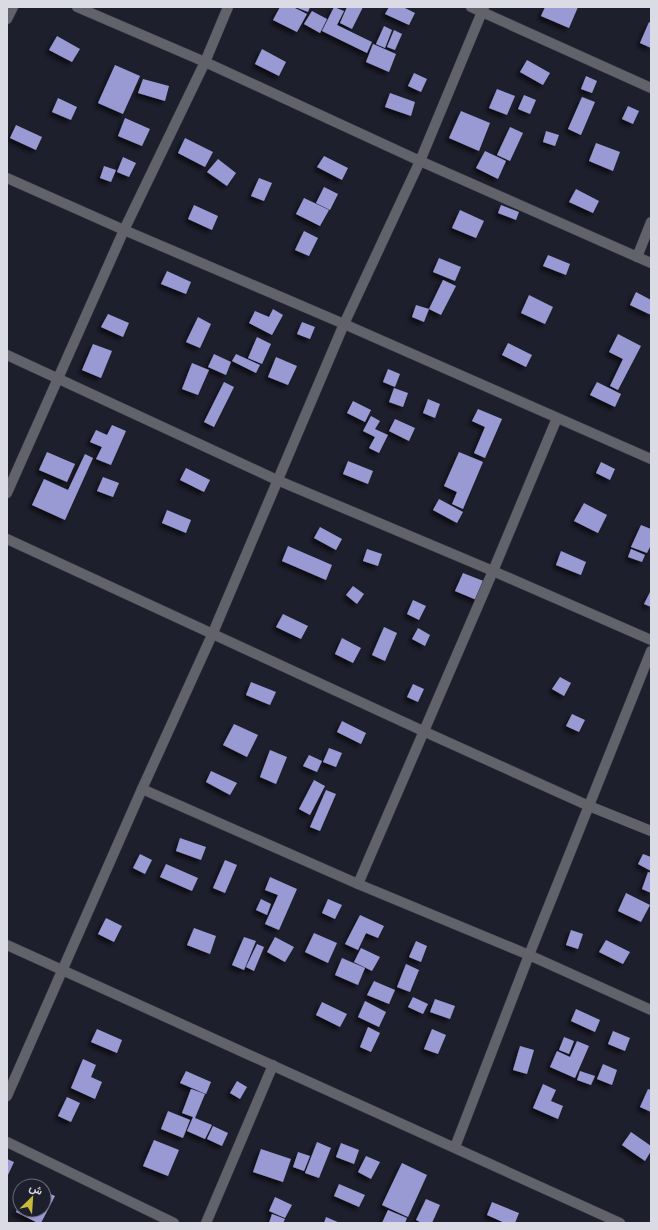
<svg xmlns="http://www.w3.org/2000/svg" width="658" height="1230" viewBox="0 0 658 1230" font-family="'Titillium Web',Vazirmatn,sans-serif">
<defs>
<filter id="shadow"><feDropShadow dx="-3.5" dy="3.5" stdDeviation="2" flood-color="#0009"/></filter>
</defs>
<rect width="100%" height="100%" fill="#1e1f2d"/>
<!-- building -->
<g fill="#999ad4" filter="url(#shadow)">
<polygon points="280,7 293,7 307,14 297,32 273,20"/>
<polygon points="295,7 310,7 308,12"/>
<polygon points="334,7 344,11 337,25 372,42 367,53 322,31"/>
<polygon points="347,7 363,7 352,29 340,23"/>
<polygon points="389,7 403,7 415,13 409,25 385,14"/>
<polygon points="545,7 578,7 569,28 541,16"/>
<polygon points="312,11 327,19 320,33 304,24"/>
<polygon points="649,22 651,23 651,48 640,43"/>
<polygon points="384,26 392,30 385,48 376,44"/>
<polygon points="394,30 402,34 395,50 387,47"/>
<polygon points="57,36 80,49 72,62 49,50"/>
<polygon points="373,44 396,54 389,72 366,62"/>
<polygon points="262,49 286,62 279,76 255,64"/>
<polygon points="527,60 550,73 543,85 520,72"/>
<polygon points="115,65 140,76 123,114 98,103"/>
<polygon points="414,73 427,79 421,92 408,86"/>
<polygon points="586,76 597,81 592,93 581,89"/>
<polygon points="143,79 169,86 165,101 138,93"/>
<polygon points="497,89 515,96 507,115 489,108"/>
<polygon points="390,93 415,102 411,116 385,107"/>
<polygon points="524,95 536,100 530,114 518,109"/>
<polygon points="582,97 595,102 581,135 568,129"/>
<polygon points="58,98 77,107 71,120 52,112"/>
<polygon points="628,106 639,111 633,124 622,119"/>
<polygon points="461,111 490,123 479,151 449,138"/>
<polygon points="125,118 150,129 142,146 118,136"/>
<polygon points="16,125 42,137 36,150 10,138"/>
<polygon points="510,127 523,133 510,161 497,155"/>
<polygon points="546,131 559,135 555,146 543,142"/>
<polygon points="185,138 213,152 205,167 178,153"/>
<polygon points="596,143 620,152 613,171 589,161"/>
<polygon points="485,151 506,161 498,179 476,168"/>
<polygon points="324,156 348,168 342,180 317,167"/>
<polygon points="123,157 136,163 129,177 117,172"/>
<polygon points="218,159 236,173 227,186 207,172"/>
<polygon points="104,166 116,170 111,182 100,178"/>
<polygon points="259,178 272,183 264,201 251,196"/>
<polygon points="324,187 338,194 330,210 316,203"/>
<polygon points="576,189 599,201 593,213 569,202"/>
<polygon points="304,198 329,210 320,226 296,214"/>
<polygon points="194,205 218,216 212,230 188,219"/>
<polygon points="501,205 519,212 516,220 498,213"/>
<polygon points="460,210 484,221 476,238 452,228"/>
<polygon points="304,231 318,238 309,256 295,250"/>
<polygon points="548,255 570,264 566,275 543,266"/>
<polygon points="439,258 461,267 455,281 433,272"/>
<polygon points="167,271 191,282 186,294 161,284"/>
<polygon points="443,280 456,286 441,315 429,309"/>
<polygon points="636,292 651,300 651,315 630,305"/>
<polygon points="529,295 553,307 545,324 521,313"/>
<polygon points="416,305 429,309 424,322 412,317"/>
<polygon points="273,309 283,315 272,335 249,323 255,311 269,317"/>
<polygon points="108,314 129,323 123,337 101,327"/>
<polygon points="198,317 211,324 200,348 186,342"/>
<polygon points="302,322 315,327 310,339 297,334"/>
<polygon points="618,334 641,346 618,390 610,386 623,359 609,352"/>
<polygon points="257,337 271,344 262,364 248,358"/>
<polygon points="508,343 532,355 526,367 502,355"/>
<polygon points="93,344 112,351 101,378 82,370"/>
<polygon points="214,354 231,362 226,375 208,367"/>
<polygon points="236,354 260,365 256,373 232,361"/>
<polygon points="276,357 297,366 288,385 268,377"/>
<polygon points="192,363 209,370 198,395 182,389"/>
<polygon points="388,369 400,374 395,387 383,382"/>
<polygon points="224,382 234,387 214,427 204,422"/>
<polygon points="597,382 621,394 615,407 590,395"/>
<polygon points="394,388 408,393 403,407 389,402"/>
<polygon points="428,399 440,404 435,418 423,413"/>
<polygon points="353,401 371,410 365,422 347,413"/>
<polygon points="478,409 502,419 485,458 474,453 485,427 472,421"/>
<polygon points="371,416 380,421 375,429 388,435 379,453 369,448 375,437 363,431"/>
<polygon points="395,419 415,428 409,441 389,431"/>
<polygon points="112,425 126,431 111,465 96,459 102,447 90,442 96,430 107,435"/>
<polygon points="47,452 75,464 67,482 39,470"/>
<polygon points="459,452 483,462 463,509 452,504 457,492 444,486"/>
<polygon points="85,454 93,458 65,520 32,505 44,479 68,490"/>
<polygon points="348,461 373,471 368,484 343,474"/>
<polygon points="601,462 615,469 610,480 596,473"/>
<polygon points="186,468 210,480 204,492 180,480"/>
<polygon points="103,477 119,483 113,497 97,491"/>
<polygon points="439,499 463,512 457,523 433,510"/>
<polygon points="584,503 607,515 598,533 574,521"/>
<polygon points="167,510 191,520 186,533 162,523"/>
<polygon points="641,525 651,529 651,545 647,553 631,547"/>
<polygon points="320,527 342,539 336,550 314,538"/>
<polygon points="288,546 332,565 326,580 282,561"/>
<polygon points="367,549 382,554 378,566 363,561"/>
<polygon points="631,549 645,555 642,562 628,557"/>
<polygon points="561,551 586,562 581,575 556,565"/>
<polygon points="463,573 486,582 479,601 455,591"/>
<polygon points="353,586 364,594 357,604 346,595"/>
<polygon points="651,590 651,607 644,604"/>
<polygon points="413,600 426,606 419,620 407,614"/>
<polygon points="283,614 308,626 301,639 276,627"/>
<polygon points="384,627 397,633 385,661 372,655"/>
<polygon points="418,628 430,635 425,646 412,639"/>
<polygon points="342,638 361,648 353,663 335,654"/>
<polygon points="560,677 571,683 564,696 552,689"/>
<polygon points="251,682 276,692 270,705 246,695"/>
<polygon points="413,684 424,689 418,702 407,697"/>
<polygon points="572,714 585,720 579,732 566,726"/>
<polygon points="342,721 366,733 361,744 337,732"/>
<polygon points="234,724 258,735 247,757 223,745"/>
<polygon points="329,748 342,753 336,767 323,762"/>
<polygon points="270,750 287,757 276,784 260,777"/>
<polygon points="309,755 322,761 317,772 303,766"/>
<polygon points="211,771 237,783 230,795 206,782"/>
<polygon points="314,780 325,786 310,815 299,809"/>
<polygon points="326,790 336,794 320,831 310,827"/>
<polygon points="180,838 206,847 201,860 176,851"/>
<polygon points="140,854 152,860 145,874 133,868"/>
<polygon points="643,854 651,857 651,871 638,864"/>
<polygon points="225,860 237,865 225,893 213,888"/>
<polygon points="166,864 198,878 192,891 160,877"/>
<polygon points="648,872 651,873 651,893 642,889"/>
<polygon points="270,877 297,889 279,930 265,924 278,895 265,890"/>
<polygon points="626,893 650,905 641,922 618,911"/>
<polygon points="261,899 271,904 267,915 256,910"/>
<polygon points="328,899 342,905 335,919 322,913"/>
<polygon points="360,915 384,926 378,938 366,933 358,950 345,944"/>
<polygon points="106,918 122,926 114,942 98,934"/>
<polygon points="194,928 216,936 210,954 187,945"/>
<polygon points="571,930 583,934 578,949 566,945"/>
<polygon points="314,933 337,943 328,963 305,952"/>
<polygon points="244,937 256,941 244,970 232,965"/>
<polygon points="275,937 294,947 285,962 267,952"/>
<polygon points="606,940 630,952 623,964 599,952"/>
<polygon points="416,941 427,946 421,962 409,957"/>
<polygon points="257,944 264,947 254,971 246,967"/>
<polygon points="361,948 380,957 372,971 354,962"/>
<polygon points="342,958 365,968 358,985 335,975"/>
<polygon points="406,964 419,970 410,992 397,987"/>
<polygon points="374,981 395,990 389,1004 367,995"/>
<polygon points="413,997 428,1004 423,1014 408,1007"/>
<polygon points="435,999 455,1006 450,1019 430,1012"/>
<polygon points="365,1001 386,1012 379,1027 358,1017"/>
<polygon points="322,1002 347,1014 340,1027 316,1015"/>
<polygon points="576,1009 600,1020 595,1032 571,1021"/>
<polygon points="368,1027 380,1033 371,1052 360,1047"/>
<polygon points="97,1029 122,1040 117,1053 91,1042"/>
<polygon points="432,1029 446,1035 438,1054 424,1049"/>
<polygon points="613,1031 630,1038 625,1051 608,1044"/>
<polygon points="564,1037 574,1041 569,1054 559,1050"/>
<polygon points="577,1041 589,1046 575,1078 550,1067 557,1051 570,1057"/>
<polygon points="520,1046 534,1050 527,1074 513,1070"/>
<polygon points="83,1059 96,1065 91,1077 102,1082 95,1099 71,1088"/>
<polygon points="603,1064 617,1070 612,1085 597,1079"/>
<polygon points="186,1071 211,1082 206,1094 180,1083"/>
<polygon points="580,1071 595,1076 591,1085 577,1080"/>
<polygon points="237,1081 247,1087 240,1099 230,1093"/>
<polygon points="543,1084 556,1090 551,1101 563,1106 558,1119 533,1108"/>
<polygon points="191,1089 205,1094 195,1118 212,1125 205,1139 187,1131 193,1117 182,1113"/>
<polygon points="648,1089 651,1090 651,1112 640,1107"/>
<polygon points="67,1097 80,1103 71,1122 58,1116"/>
<polygon points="168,1111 190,1120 183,1138 161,1129"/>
<polygon points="213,1126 228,1133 222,1146 207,1139"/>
<polygon points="631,1132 651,1146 651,1151 645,1161 622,1145"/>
<polygon points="154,1140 179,1150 168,1176 143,1166"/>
<polygon points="317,1142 331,1148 319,1178 305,1173"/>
<polygon points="341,1143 359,1150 354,1164 336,1157"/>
<polygon points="261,1149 291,1159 283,1182 253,1172"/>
<polygon points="298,1152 310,1156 304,1171 293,1167"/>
<polygon points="366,1156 380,1162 371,1179 358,1172"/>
<polygon points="7,1159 14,1162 7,1177"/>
<polygon points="402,1163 427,1175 408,1217 382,1205"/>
<polygon points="339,1184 365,1195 359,1207 334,1196"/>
<polygon points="44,1191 55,1196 41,1223 38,1223 16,1212 20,1203 20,1210 44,1210"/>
<polygon points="275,1197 292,1205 285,1218 269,1211"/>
<polygon points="426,1199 440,1205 432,1223 422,1223 416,1220"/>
<polygon points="492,1202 519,1213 515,1223 505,1223 487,1215"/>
<polygon points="388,1210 407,1218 405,1223 382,1223"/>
<polygon points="272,1214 285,1219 283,1223 269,1223"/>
<polygon points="326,1217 340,1223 324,1223"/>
</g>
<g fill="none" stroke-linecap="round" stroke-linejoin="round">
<!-- street casing -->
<g stroke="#383947" stroke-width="11">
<g id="street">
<polyline points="77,7 205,62 420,161 651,263"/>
<polyline points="471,7 651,88"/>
<polyline points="7,19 13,7"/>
<polyline points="7,178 124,230 344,324 651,459"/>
<polyline points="637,257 651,222"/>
<polyline points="7,355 277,480 493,571 651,640"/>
<polyline points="7,493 124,230 205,62 228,7"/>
<polyline points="7,539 423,731 589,806 651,831"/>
<polyline points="142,789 358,884 529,955 651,1010"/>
<polyline points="358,884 493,571 557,418"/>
<polyline points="7,945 620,1223"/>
<polyline points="7,1096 142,789 212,635 344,324 420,161 484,7"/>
<polyline points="7,1142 174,1223"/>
<polyline points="455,1147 529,955 651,651"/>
<polyline points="206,1223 273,1065"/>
</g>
</g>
<!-- street -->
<use href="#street" stroke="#61626a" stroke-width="10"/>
</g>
<!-- border -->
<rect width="658" height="1230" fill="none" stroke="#dadbe5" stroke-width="16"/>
<!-- north arrow -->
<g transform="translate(32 1198) rotate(25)"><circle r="19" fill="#1e1f2d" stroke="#696a77"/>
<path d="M0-3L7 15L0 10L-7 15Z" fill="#c8bb3b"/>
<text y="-6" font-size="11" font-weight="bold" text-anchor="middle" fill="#dadbe5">ش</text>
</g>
</svg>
